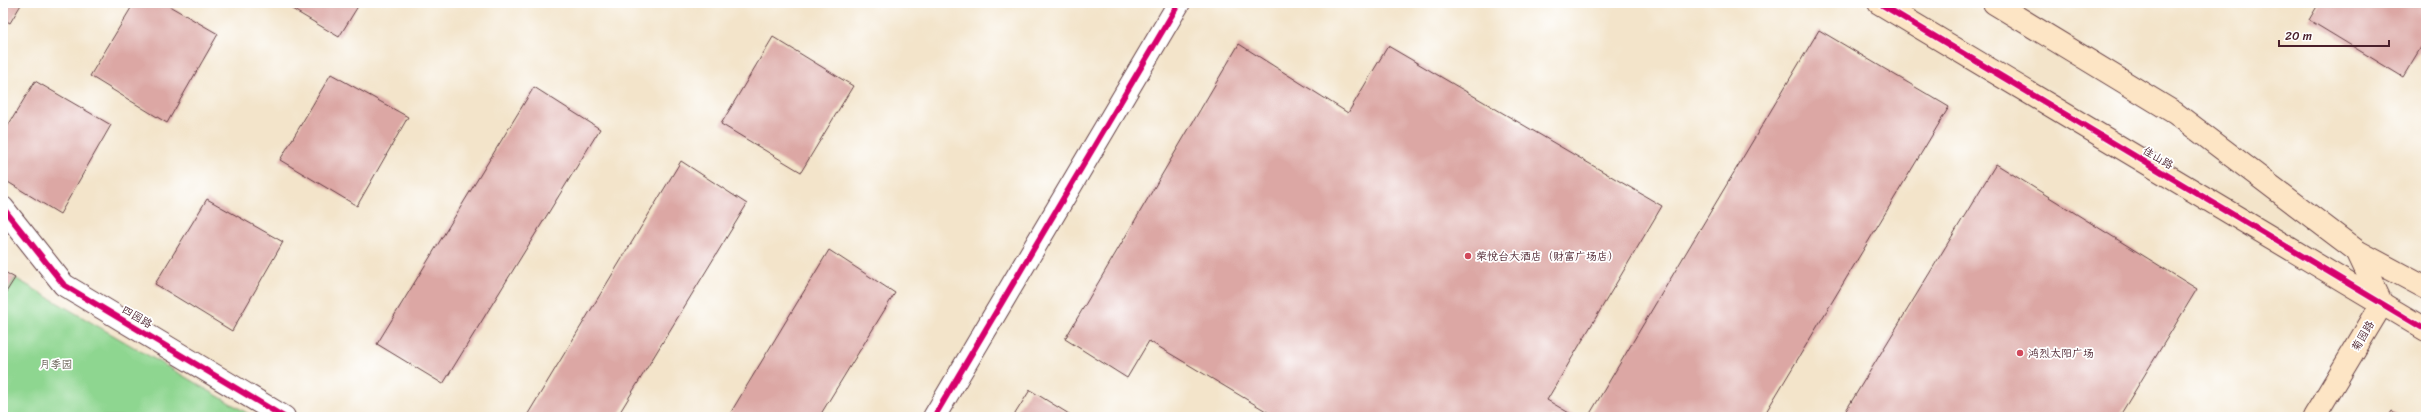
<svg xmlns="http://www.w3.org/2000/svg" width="2429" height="420" viewBox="0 0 2429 420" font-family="Sriracha,'LXGW WenKai TC',sans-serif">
<rect width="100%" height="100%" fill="#fff"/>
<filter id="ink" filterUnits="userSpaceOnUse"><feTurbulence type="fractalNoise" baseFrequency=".025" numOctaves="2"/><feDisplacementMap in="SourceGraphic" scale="8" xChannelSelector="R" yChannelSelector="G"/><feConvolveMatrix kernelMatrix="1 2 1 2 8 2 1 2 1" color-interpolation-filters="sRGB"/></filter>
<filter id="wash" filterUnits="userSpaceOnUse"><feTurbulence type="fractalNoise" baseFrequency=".012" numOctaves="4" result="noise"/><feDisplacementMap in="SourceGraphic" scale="16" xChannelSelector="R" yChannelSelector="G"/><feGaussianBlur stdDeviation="0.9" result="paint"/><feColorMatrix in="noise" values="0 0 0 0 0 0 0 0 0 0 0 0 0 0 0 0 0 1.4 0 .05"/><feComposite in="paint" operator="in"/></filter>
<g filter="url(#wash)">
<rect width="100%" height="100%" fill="#f3e4ca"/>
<!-- park -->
<polygon fill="#8ed690" stroke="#6c7a5e" points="15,278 254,417 3,417 3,297"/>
<g id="blocks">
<!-- building -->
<g fill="#dca7a4">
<polygon points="3,3 22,3 10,23 3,19"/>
<polygon points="134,3 164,3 218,34 167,123 90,76"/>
<polygon points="282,3 360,3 339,37"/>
<polygon points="2319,3 2426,3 2426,39 2403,77 2309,20"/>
<polygon points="1819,30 1949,107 1763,417 1588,417"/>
<polygon points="773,37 853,86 801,172 721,124"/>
<polygon points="1239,44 1348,113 1388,46 1662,206 1547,400 1576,417 1276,417 1149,341 1127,378 1065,339"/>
<polygon points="331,74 408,117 357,206 280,160"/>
<polygon points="35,81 111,125 60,214 3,179 3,134"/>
<polygon points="534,87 600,129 443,384 377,344"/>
<polygon points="681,161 747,204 617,417 526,417"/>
<polygon points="1996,164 2197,289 2119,417 1842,417"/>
<polygon points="207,199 283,242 232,331 155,284"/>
<polygon points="829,250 895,293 819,417 728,417"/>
<polygon points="3,271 15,278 3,297"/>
<polygon points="1030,390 1074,417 1013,417"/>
<polygon points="2392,411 2402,417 2388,417"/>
</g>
</g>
</g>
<g filter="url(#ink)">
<use href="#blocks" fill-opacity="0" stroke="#633d43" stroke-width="1"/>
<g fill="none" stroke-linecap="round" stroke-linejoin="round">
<!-- street casing -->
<g stroke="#633d43" stroke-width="24">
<g id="street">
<polyline points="3,208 64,285 284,417"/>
<polyline points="934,417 1179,3"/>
</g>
</g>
<!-- secondary casing -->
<g stroke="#633d43" stroke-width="24">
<g id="secondary">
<polyline points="1879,3 2426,330"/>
<polyline points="1994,3 2175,113 2357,251 2426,288"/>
<polyline points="2314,417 2382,304 2357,251"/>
</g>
</g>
<!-- street -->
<use href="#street" stroke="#fff" stroke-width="22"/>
<!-- secondary -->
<use href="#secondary" stroke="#fde5c5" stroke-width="22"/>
<!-- cycleway casing -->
<g stroke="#fff" stroke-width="8">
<g id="cycleway">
<polyline points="1879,3 2426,330"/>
<polyline points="3,208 64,285 284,417"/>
<polyline points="934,417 1179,3"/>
</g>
</g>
<!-- cycleway -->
<use href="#cycleway" stroke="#d6006c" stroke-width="6"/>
</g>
</g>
<!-- markers -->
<g fill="#d1495b" stroke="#fff" stroke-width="1.5">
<circle cx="1468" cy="256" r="4"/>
<circle cx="2020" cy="353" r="4"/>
</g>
<g text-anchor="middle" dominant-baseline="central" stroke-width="3.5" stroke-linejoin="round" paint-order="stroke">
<!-- street labels -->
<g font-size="11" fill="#4a1f2b" stroke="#fff">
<text transform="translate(2158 158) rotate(31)">佳山路</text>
<text transform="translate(137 317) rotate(31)">四园路</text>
<text transform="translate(2363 336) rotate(-59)">菊园路</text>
</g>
<!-- poi labels -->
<g font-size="11" fill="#4a1f2b" stroke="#fff" text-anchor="start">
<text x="1476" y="256">荣悦台大酒店（财富广场店）</text>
<text x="2028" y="353">鸿烈太阳广场</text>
</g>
<!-- park labels -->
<g font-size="11" fill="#5e5649" stroke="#fff">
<text x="56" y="364">月季园</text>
</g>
</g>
<!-- margin -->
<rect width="2429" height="420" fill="none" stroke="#fff" stroke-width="16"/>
<!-- scale -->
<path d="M2279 40v6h110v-6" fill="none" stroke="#4a1f2b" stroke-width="2"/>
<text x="2285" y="40" font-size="12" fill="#4a1f2b" stroke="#ffffff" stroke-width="3" paint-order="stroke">20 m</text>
</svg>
